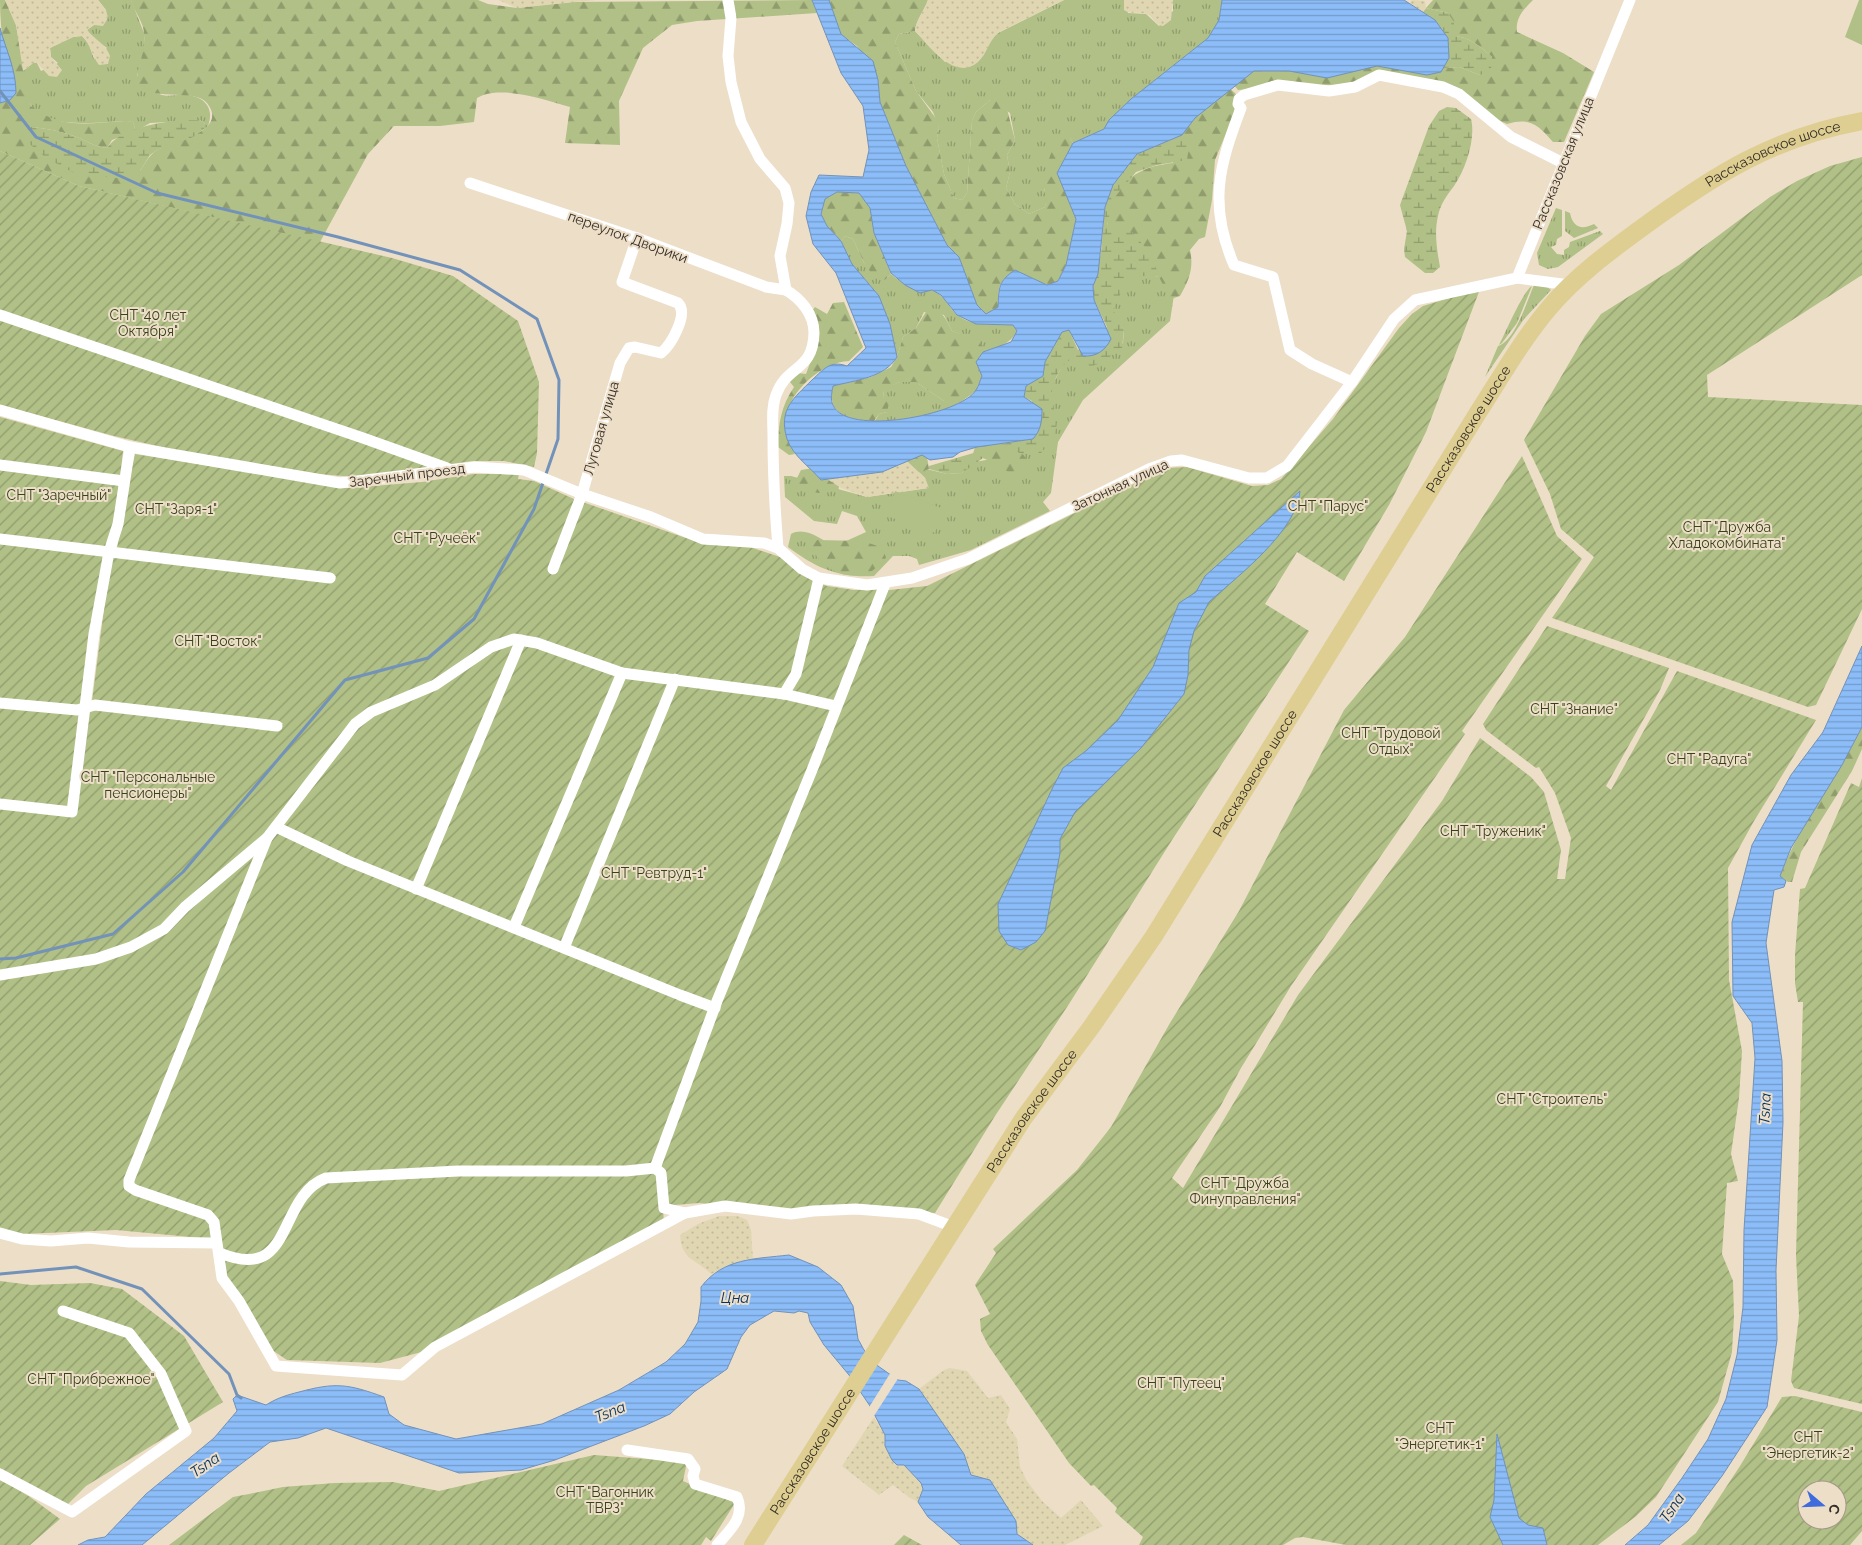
<svg xmlns="http://www.w3.org/2000/svg" width="1862" height="1545" viewBox="0 0 1862 1545" font-family="Raleway,sans-serif">
<defs>
<pattern id="grass-tufts" width="24" height="20" patternUnits="userSpaceOnUse" patternTransform="scale(1.25)"><rect width="24" height="20" fill="#b0c086"/><path d="M3 7l-1-3M5 7V3M7 7l1-3M15 17l-1-3M17 17v-4M19 17l1-3" fill="none" stroke="#909c6d"/></pattern>
<pattern id="forest-firs" width="22" height="20" patternUnits="userSpaceOnUse" patternTransform="scale(1.25)"><rect width="22" height="20" fill="#b0c086"/><path d="M5 1l3.5 6h-7zM16 11l3.5 6h-7z" fill="#909c6d"/></pattern>
<pattern id="wetland-marsh" width="20" height="14" patternUnits="userSpaceOnUse" patternTransform="scale(1.25)"><rect width="20" height="14" fill="#b0c086"/><path d="M1 5h8M5 5V1M11 12h8M15 12V8" fill="none" stroke="#909c6d"/></pattern>
<pattern id="sand-dots" width="8" height="8" patternUnits="userSpaceOnUse" patternTransform="scale(1.25)"><rect width="8" height="8" fill="#e0d7b2"/><path d="M2 2h.1M6 6h.1" fill="none" stroke="#c1b999" stroke-width="1.8" stroke-linecap="round"/></pattern>
<pattern id="garden-furrows" width="10" height="10" patternUnits="userSpaceOnUse" patternTransform="scale(1.25)"><rect width="10" height="10" fill="#b0c086"/><path d="M-1 1l2-2M0 10L10 0M9 11l2-2" fill="none" stroke="#909c6d"/></pattern>
<pattern id="water-rules" width="6" height="5" patternUnits="userSpaceOnUse" patternTransform="scale(1.25)"><rect width="6" height="5" fill="#8cbdf9"/><path d="M0 2.5h6" fill="none" stroke="#739ac9"/></pattern>
</defs>
<rect width="100%" height="100%" fill="#eddec8"/>
<!-- grass -->
<g fill="url(#grass-tufts)">
<path d="M98,0H131L144,33V50L137,76C143,81 153,93 162,95C169,97 178,94 186,95C204,96 215,108 208,126L200,120L150,123L136,131L133,122L125,121C103,122 42,130 31,105C26,95 25,81 23,71L33,63H37L41,71L58,63L51,57L50,48L73,37L82,36L88,42L94,59L107,48L93,38L87,30L94,25L106,10Z"/>
<polygon points="1064,0 1124,0 1128,13 1146,14 1159,26 1173,11 1173,0 1222,0 1219,20 1208,38 1131,99 1110,120 1104,129 1073,143 1070,138 1044,189 1047,198 1045,207 1029,214 1015,204 1006,188 1010,172 1007,155 1015,140 1010,113 990,100 976,112 972,121 967,193 962,200 954,198 944,174 937,138 939,128 933,112 916,91 895,42 899,34 915,31 945,62 983,56 991,39 998,33"/>
<polygon points="1556,208 1562,210 1562,236 1557,239 1556,245 1551,247 1557,254 1564,255 1564,250 1569,247 1570,242 1600,231 1603,234 1558,267 1548,269 1539,265 1537,253"/>
<path d="M1565,211L1570,213C1573,228 1582,230 1594,224L1598,228L1574,238L1565,231Z"/>
<path d="M845,236L853,239L864,263L885,280L891,274C911,291 912,283 933,291C945,295 948,307 957,315C972,327 995,324 1013,325L1017,331C1010,345 997,347 983,352V346L977,340L952,331L944,315L924,312L916,328L903,337L897,357L890,324L879,296L852,264L841,241Z"/>
<path d="M1135,272L1164,278L1174,295L1170,321L1083,400L1058,442L1051,493L1043,502L1050,511L971,550L919,565L917,559L909,556H893L874,576C838,578 816,568 788,547L791,534C805,526 822,539 833,547L866,532L857,516L842,511L837,524L814,521L785,497L784,476H791L867,497L928,488L925,478L917,470L922,468L947,474L962,473L975,462L1028,452L1051,400L1050,390L1066,358L1109,354L1123,343L1124,330L1110,309L1127,279Z"/>
<path d="M1534,285L1546,286L1551,290L1524,319L1485,377L1498,346C1515,341 1527,301 1534,285Z"/>
<path d="M1532,286L1517,323L1502,343L1499,345C1506,332 1523,291 1532,286Z"/>
<path d="M899,382H916L944,401H962C937,417 903,420 875,421L879,414L887,412L883,398L884,389Z"/>
</g>
<!-- forest -->
<g fill="url(#forest-firs)">
<path d="M0,0H5L16,25L31,106C61,130 89,123 125,121L133,122L136,131L112,140L107,148C94,147 86,140 74,136C60,131 45,128 31,127L25,132V140L140,171C145,164 149,155 157,150C171,142 230,132 207,103C194,88 158,102 137,85C136,68 146,52 144,34C144,22 134,12 131,0H478L488,4L517,8L566,2L812,0L817,13L697,21L672,25L643,48L619,101L620,145L565,143L570,107C546,100 499,84 477,98L474,122L440,126H394L368,154L320,242L79,186L0,151V103L10,100C6,66 0,33 0,0Z"/>
<path d="M829,0H928C924,11 916,20 915,31L899,34L895,42L916,91L937,120L939,128L937,138L944,174L954,198L962,200L967,193L972,121L976,112L990,100L999,101L1006,105L1015,140L1007,155L1010,172L1006,188L1015,204L1029,214L1045,207C1047,197 1043,189 1044,180C1046,165 1052,143 1066,136L1070,138L1073,143L1057,173L1076,219L1066,265L1058,281L1047,285L1015,270C998,281 998,288 998,307L986,314L977,305L959,257L947,245L906,166L880,102L878,80L857,46L840,34Z"/>
<path d="M1433,0H1533C1524,9 1515,18 1517,32L1563,53L1594,72L1564,142H1553C1538,125 1530,117 1507,124L1493,118L1469,99L1379,72L1354,84L1252,89L1238,90L1229,79L1235,66L1357,60L1443,68L1459,67L1480,75L1492,57C1481,47 1470,37 1454,36L1448,13L1426,8Z"/>
<path d="M1227,86L1236,94L1234,114L1215,160L1212,200L1205,237L1199,239L1190,250C1194,268 1189,280 1180,296L1171,299L1154,268L1107,226C1109,218 1109,206 1113,198C1128,174 1146,166 1173,163L1180,132Z"/>
<polygon points="837,192 859,193 870,208 874,233 891,274 885,280 874,277 864,263 853,239 845,236 841,241 827,226 821,214 825,199"/>
<path d="M844,302L863,347L849,361C823,362 790,390 786,417C783,430 789,442 795,454L789,455L778,447C778,425 781,406 794,387L790,382L791,375L798,373L806,374L813,355L812,311L815,307L827,314L833,303Z"/>
<path d="M929,307C943,311 946,319 952,331L977,339L983,346V352L976,362L982,376L976,391L962,401H944L916,382H899L884,390L883,398L889,403L887,412L879,414L874,421C851,420 826,416 833,386L871,377L891,367L897,357L903,337L916,328Z"/>
<polygon points="996,441 1020,451 1029,462 1025,474 1018,479 997,464 973,454 976,443"/>
<polygon points="907,447 926,451 929,469 915,474 905,468"/>
<polygon points="814,468 840,483 838,491 819,493 800,490 795,482 801,470"/>
<path d="M817,540L863,541L883,548L886,558C881,562 874,571 868,573C843,581 823,568 811,548Z"/>
<path d="M1862,727V749L1852,771L1801,852L1792,882H1788L1780,876C1800,823 1836,778 1862,727Z"/>
</g>
<!-- wetland -->
<g fill="url(#wetland-marsh)">
<path d="M1426,8L1448,13L1454,22V36C1470,37 1481,47 1492,57L1491,70L1480,75L1459,67L1443,68C1456,44 1445,26 1423,12Z"/>
<path d="M1447,107L1456,108L1471,119C1476,138 1466,169 1454,186C1447,195 1440,205 1438,216C1434,233 1437,250 1440,267L1433,273H1425L1405,257L1404,249L1407,231L1400,205L1429,126L1439,111Z"/>
<path d="M183,120H200L208,126L193,137L157,150L150,155L140,171L124,179L72,172L45,157L25,140L24,132L31,127C45,128 60,131 74,136C86,140 94,147 107,148C120,128 161,122 183,120Z"/>
<path d="M1182,135L1189,146L1187,160L1157,165L1136,172L1113,199L1107,226L1132,232L1149,252L1160,277C1124,273 1128,280 1113,310L1124,330L1122,348C1102,361 1093,375 1070,360C1058,367 1050,388 1052,402C1053,408 1057,415 1057,422C1056,435 1049,444 1041,453L1022,454L1001,444L1033,439L1032,401L1024,397L1026,385L1043,376L1045,362L1062,332L1069,330L1078,350L1107,327L1094,300L1093,286L1101,253L1105,207L1113,185L1137,154Z"/>
<polygon points="977,452 983,458 962,473 947,474 929,469 929,466"/>
</g>
<!-- sand -->
<g fill="url(#sand-dots)">
<path d="M5,0H98L106,10L108,18L103,26L94,25L87,30C95,40 106,44 110,56L108,64L99,65C92,56 91,45 82,36L73,37L50,48L51,57L62,70L57,77L49,76L37,63H33L23,71L16,25Z"/>
<polygon points="498,0 596,0 517,8"/>
<path d="M928,0H1064L998,33C988,42 987,54 978,62C955,82 929,46 915,31C916,20 924,11 928,0Z"/>
<path d="M1124,0H1173L1171,20L1163,26C1154,25 1154,16 1146,14C1138,11 1131,15 1124,10Z"/>
<polygon points="1412,0 1425,1 1426,8 1423,12 1409,4"/>
<polygon points="907,461 925,478 929,488 867,497 841,488 827,479"/>
<path d="M719,1216H738L747,1220L751,1230L753,1260L737,1262L711,1274C695,1258 682,1261 680,1235L698,1224Z"/>
<polygon points="950,1368 967,1371 988,1398 1001,1395 1010,1409 1006,1422 1017,1439 1020,1467 1027,1481 1042,1501 1061,1518 1081,1500 1103,1526 1065,1545 1033,1545 1017,1534 1016,1521 990,1481 971,1475 964,1454 919,1389 944,1370"/>
<polygon points="874,1417 885,1435 885,1446 897,1465 904,1465 921,1483 923,1489 918,1502 910,1498 893,1485 879,1495 842,1466"/>
</g>
<!-- park -->
<g fill="#b0c086">
<polygon points="1859,0 1862,0 1862,45 1845,37"/>
<polygon points="895,491 944,509 935,533 887,516"/>
</g>
<!-- garden -->
<g fill="url(#garden-furrows)" fill-rule="evenodd">
<polygon points="0,151 79,186 392,258 453,276 518,321 539,382 537,453 534,467 504,461 473,461 355,477 318,474 175,450 114,436 0,405"/>
<polygon points="1862,157 1862,275 1707,375 1708,397 1862,405 1862,609 1816,705 1808,707 1552,618 1594,557 1561,529 1550,494 1524,440 1585,336 1601,314 1679,265 1770,197 1797,181 1830,166"/>
<polygon points="1480,289 1426,432 1389,505 1344,581 1297,552 1265,604 1309,631 1172,840 1069,1004 995,1116 935,1213 842,1210 791,1214 699,1203 663,1206 664,1226 429,1350 380,1363 287,1360 272,1350 223,1286 212,1239 116,1230 22,1234 0,1229 0,417 123,451 116,515 86,712 96,707 279,729 283,723 92,701 111,555 335,581 336,576 117,549 124,503 135,454 349,488 422,482 473,474 519,474 518,479 534,481 574,499 703,544 750,547 780,557 812,580 827,586 854,590 889,590 927,586 1166,468 1187,467 1252,486 1268,485 1281,479 1333,419 1399,328 1412,314 1423,306"/>
<polygon points="1522,456 1557,536 1582,559 1462,731 1465,734 1291,986 1241,1068 1220,1107 1172,1178 1183,1188 1298,995 1442,801 1480,738 1531,777 1544,792 1561,850 1557,879 1565,879 1571,838 1555,793 1539,767 1536,768 1486,730 1483,724 1547,626 1669,668 1660,690 1606,786 1611,790 1677,671 1816,720 1754,821 1728,868 1729,980 1742,1051 1739,1098 1731,1154 1738,1181 1727,1183 1722,1254 1733,1281 1734,1316 1732,1352 1718,1402 1656,1497 1635,1517 1598,1545 1346,1545 1303,1537 1295,1538 1283,1545 1139,1545 1143,1537 1115,1512 1117,1508 1094,1485 1091,1486 1069,1463 988,1345 981,1331 980,1319 990,1314 975,1285 996,1253 993,1249 1077,1170 1111,1127 1170,1023 1239,911 1344,710 1405,637"/>
<polygon points="1862,778 1862,1404 1794,1388 1791,1381 1799,1316 1796,1255 1803,1002 1798,1002 1795,983 1795,955 1800,889 1805,888 1851,783 1859,787"/>
<polygon points="0,1281 31,1285 90,1283 122,1289 184,1336 223,1402 86,1486 66,1506 0,1468"/>
<path d="M1795,1396L1862,1412V1531L1850,1545H1681L1696,1533L1740,1466L1782,1397ZM1807,1490H1837V1520H1807Z"/>
<polygon points="594,1455 687,1462 683,1481 735,1503 711,1541 706,1537 701,1545 169,1545 233,1497 249,1494 283,1487 335,1483 393,1482 439,1491"/>
<polygon points="0,1479 30,1497 60,1519 30,1545 0,1545"/>
<polygon points="904,1535 922,1545 894,1545"/>
</g>
<!-- water -->
<g fill="url(#water-rules)" stroke="#7292ba" fill-rule="evenodd">
<path d="M812,0H829L841,34L873,61L878,80L880,102L906,166L947,245L959,257L977,305L986,314L998,307C999,288 998,281 1015,270L1047,285L1058,281L1066,265L1076,219L1057,173L1073,143L1104,129L1109,120L1131,99L1208,38L1219,20L1222,0H1404L1435,20L1448,38L1449,58L1441,72L1427,75L1377,66L1327,78L1289,71H1254L1195,118L1182,135L1137,154L1113,185L1105,207L1098,274L1093,286L1094,300L1111,339C1105,351 1096,357 1083,356L1069,330L1062,332L1045,362L1043,376L1026,386L1024,397L1042,409C1042,421 1041,430 1033,439L977,447L960,452L953,457L930,460L922,455L882,472L821,480C810,467 793,456 787,439C778,409 794,398 812,380C824,369 830,360 847,366L866,348L836,273L813,244L806,216L811,192L819,175L863,177L869,150L863,106L841,73ZM837,192L859,193L870,208L874,233L891,273L905,285L920,293L932,290L941,295L957,315L976,324L1013,325L1017,331L1011,342L983,352L976,362L982,376C980,380 979,386 976,390C961,415 846,437 833,405C830,399 832,392 833,386C856,380 884,378 897,357L890,324L879,296L852,264L841,241L827,226L821,214L825,199Z"/>
<path d="M0,28C6,50 16,69 16,93L10,100L0,103Z"/>
<path d="M1300,491C1297,531 1238,576 1209,602L1194,631L1189,650L1188,675L1184,694L1141,748L1075,812L1060,839V853L1045,931L1036,942L1021,950L1008,945L999,931L998,904L1053,787L1063,768L1087,750L1118,720L1153,667L1179,603L1196,592L1205,576Z"/>
<polygon points="1862,646 1862,727 1842,765 1791,848 1780,876 1786,881 1784,887 1774,890 1766,943 1782,1061 1783,1122 1776,1270 1777,1340 1767,1407 1722,1476 1688,1521 1659,1545 1625,1545 1648,1525 1682,1478 1708,1439 1726,1399 1737,1355 1743,1307 1744,1230 1755,1058 1752,1023 1733,996 1732,922 1752,845 1791,775 1823,732"/>
<path d="M789,1255L818,1267L841,1285L853,1306L858,1339L864,1350L878,1366L898,1380L906,1381L919,1389L964,1454L971,1475L990,1480L1016,1521L1017,1534L1033,1545H961L928,1517L918,1502L923,1489L921,1483L904,1465H897L892,1460L885,1446V1435L870,1406L849,1375L824,1345L810,1322L808,1313L799,1311L794,1313L774,1311L750,1325L741,1337L727,1369L694,1392L670,1414L644,1426L555,1460L521,1470L459,1473L326,1428L298,1438L270,1442L229,1473L142,1545H78L88,1540L105,1537L146,1494L214,1438L237,1411L233,1399L237,1395L266,1405C277,1398 287,1395 299,1392C336,1382 348,1384 384,1397L389,1414L404,1425L456,1439L542,1424L619,1390L666,1362L685,1344L698,1322L701,1301V1287C723,1258 755,1259 789,1255Z"/>
<polygon points="1497,1434 1519,1518 1528,1525 1543,1528 1547,1545 1503,1545 1490,1517 1494,1500"/>
</g>
<!-- pier -->
<polygon fill="#eddec8" points="891,1372 899,1377 872,1419 868,1409"/>
<g fill="none" stroke-linecap="round" stroke-linejoin="round">
<!-- stream -->
<g stroke="#7292ba" stroke-width="3">
<polyline points="0,91 36,137 157,193 338,237 460,270 537,319 559,380 558,439 534,509 474,619 428,658 345,680 183,872 113,934 16,958 0,959"/>
<polyline points="0,1274 76,1267 142,1289 229,1374 237,1395 241,1398"/>
</g>
<!-- minor -->
<g stroke="#fff" stroke-width="11">
<path d="M728,0L731,18L728,56L731,82L741,122L760,159L785,188L789,203L787,224L780,256L786,290C801,299 814,314 814,333C813,372 787,364 776,395C771,408 773,423 773,437C773,474 775,511 778,548"/>
<polyline points="470,183 637,238 766,287 786,290"/>
<polyline points="1517,278 1630,0"/>
<polyline points="0,315 363,438 447,468"/>
<path d="M1352,382L1312,364L1290,350L1273,277L1234,265C1208,205 1219,166 1241,108L1238,104L1239,99L1244,95L1278,85L1329,91L1355,87L1379,75L1443,87L1459,94L1511,137L1563,163"/>
<polyline points="0,410 130,447 340,483 475,467 524,470 582,494 651,517 703,539 764,543 778,548 802,569 819,578 867,585 912,578 968,559 1149,469 1171,461 1182,460 1249,478 1267,478 1287,466 1352,382 1394,319 1415,300 1517,278 1570,285"/>
<polyline points="0,465 124,481"/>
<polyline points="0,539 330,578"/>
<path d="M553,569L582,494L620,363L629,348L635,347L661,353C671,345 689,314 678,303L622,282L637,238"/>
<polyline points="819,578 796,674 784,694 836,706"/>
<polyline points="0,703 77,710 95,705 277,726"/>
<polyline points="0,804 72,812 94,634 109,552 118,524 130,447"/>
<polyline points="276,827 348,861 680,995 715,1008"/>
<polyline points="267,838 129,1180 129,1186 135,1190 208,1215 214,1222 222,1278 239,1301 276,1366 402,1375 435,1347 685,1213 725,1206 791,1214 813,1211 856,1209 919,1214 954,1227"/>
<polyline points="416,889 521,640"/>
<polyline points="514,927 622,673"/>
<polyline points="564,948 675,679"/>
<polyline points="0,975 96,959 131,947 164,929 185,907 267,838 355,724 371,712 435,685 491,647 514,639 537,643 622,673 784,694"/>
<polyline points="655,1168 717,1001 812,770 885,584"/>
<polyline points="0,1233 22,1239 51,1241 88,1238 129,1242 216,1243"/>
<path d="M220,1253C295,1284 276,1197 326,1178L458,1171H626L655,1168L661,1173L664,1208L685,1213"/>
<path d="M627,1450L688,1459L695,1469L693,1476L695,1484L737,1497C746,1517 729,1531 717,1545"/>
<polyline points="0,1474 72,1512 186,1431 161,1374 129,1333 63,1311"/>
</g>
<!-- primary -->
<path stroke="#dfce92" stroke-width="18" id="s1" d="M753,1545L1023,1119L1092,1026L1154,936L1479,411C1501,377 1522,340 1549,308C1576,276 1610,251 1643,227C1714,175 1774,137 1862,121"/>
</g>
<g text-anchor="middle" dominant-baseline="central" stroke-width="4" stroke-linejoin="round" paint-order="stroke">
<!-- street labels -->
<g font-size="14" fill="#342e26" stroke="#eddec8">
<text stroke="none"><textPath href="#s1" startOffset="1746">Рассказовское шоссе</textPath></text>
<text transform="translate(1563 163) rotate(-68)">Рассказовская улица</text>
<text transform="translate(628 237) rotate(20)">переулок Дворики</text>
<text transform="translate(601 428) rotate(-74)">Луговая улица</text>
<text stroke="none"><textPath href="#s1" startOffset="1326">Рассказовское шоссе</textPath></text>
<text transform="translate(407 475) rotate(-7)">Заречный проезд</text>
<text transform="translate(1120 485) rotate(-25)">Затонная улица</text>
<text stroke="none"><textPath href="#s1" startOffset="921">Рассказовское шоссе</textPath></text>
<text stroke="none"><textPath href="#s1" startOffset="516">Рассказовское шоссе</textPath></text>
<text stroke="none"><textPath href="#s1" startOffset="111">Рассказовское шоссе</textPath></text>
</g>
<!-- park labels -->
<g font-size="14" fill="#38421a" stroke="#eddec8">
<text x="148" y="315">СНТ "40 лет<tspan x="148" dy="16">Октября"</tspan></text>
<text x="59" y="495">СНТ "Заречный"</text>
<text x="1328" y="506">СНТ "Парус"</text>
<text x="176" y="509">СНТ "Заря-1"</text>
<text x="1727" y="527">СНТ "Дружба<tspan x="1727" dy="16">Хладокомбината"</tspan></text>
<text x="437" y="538">СНТ "Ручеёк"</text>
<text x="218" y="641">СНТ "Восток"</text>
<text x="1574" y="709">СНТ "Знание"</text>
<text x="1391" y="733">СНТ "Трудовой<tspan x="1391" dy="16">Отдых"</tspan></text>
<text x="1709" y="759">СНТ "Радуга"</text>
<text x="148" y="777">СНТ "Персональные<tspan x="148" dy="16">пенсионеры"</tspan></text>
<text x="1493" y="831">СНТ "Труженик"</text>
<text x="654" y="873">СНТ "Ревтруд-1"</text>
<text x="1552" y="1099">СНТ "Строитель"</text>
<text x="1245" y="1183">СНТ "Дружба<tspan x="1245" dy="16">Финуправления"</tspan></text>
<text x="91" y="1379">СНТ "Прибрежное"</text>
<text x="1181" y="1383">СНТ "Путеец"</text>
<text x="1440" y="1428">СНТ<tspan x="1440" dy="16">"Энергетик-1"</tspan></text>
<text x="1808" y="1437">СНТ<tspan x="1808" dy="16">"Энергетик-2"</tspan></text>
<text x="605" y="1492">СНТ "Вагонник<tspan x="605" dy="16">ТВРЗ"</tspan></text>
</g>
<!-- water labels -->
<g font-size="15" font-style="italic" fill="#093462" stroke="#eddec8">
<text transform="translate(1765 1109) rotate(-87)">Tsna</text>
<text x="735" y="1298">Цна</text>
<text transform="translate(610 1412) rotate(-22)">Tsna</text>
<text transform="translate(205 1465) rotate(-34)">Tsna</text>
<text transform="translate(1672 1508) rotate(-56)">Tsna</text>
</g>
</g>
<!-- north arrow -->
<g transform="translate(1822 1505) rotate(109)"><circle r="24" fill="#eddec8" stroke="#a39887"/>
<path d="M0-4L9 19L0 12L-9 19Z" fill="#3e6cdd"/>
<text y="-8" font-size="14" font-weight="bold" text-anchor="middle" fill="#342e26">С</text>
</g>
</svg>
